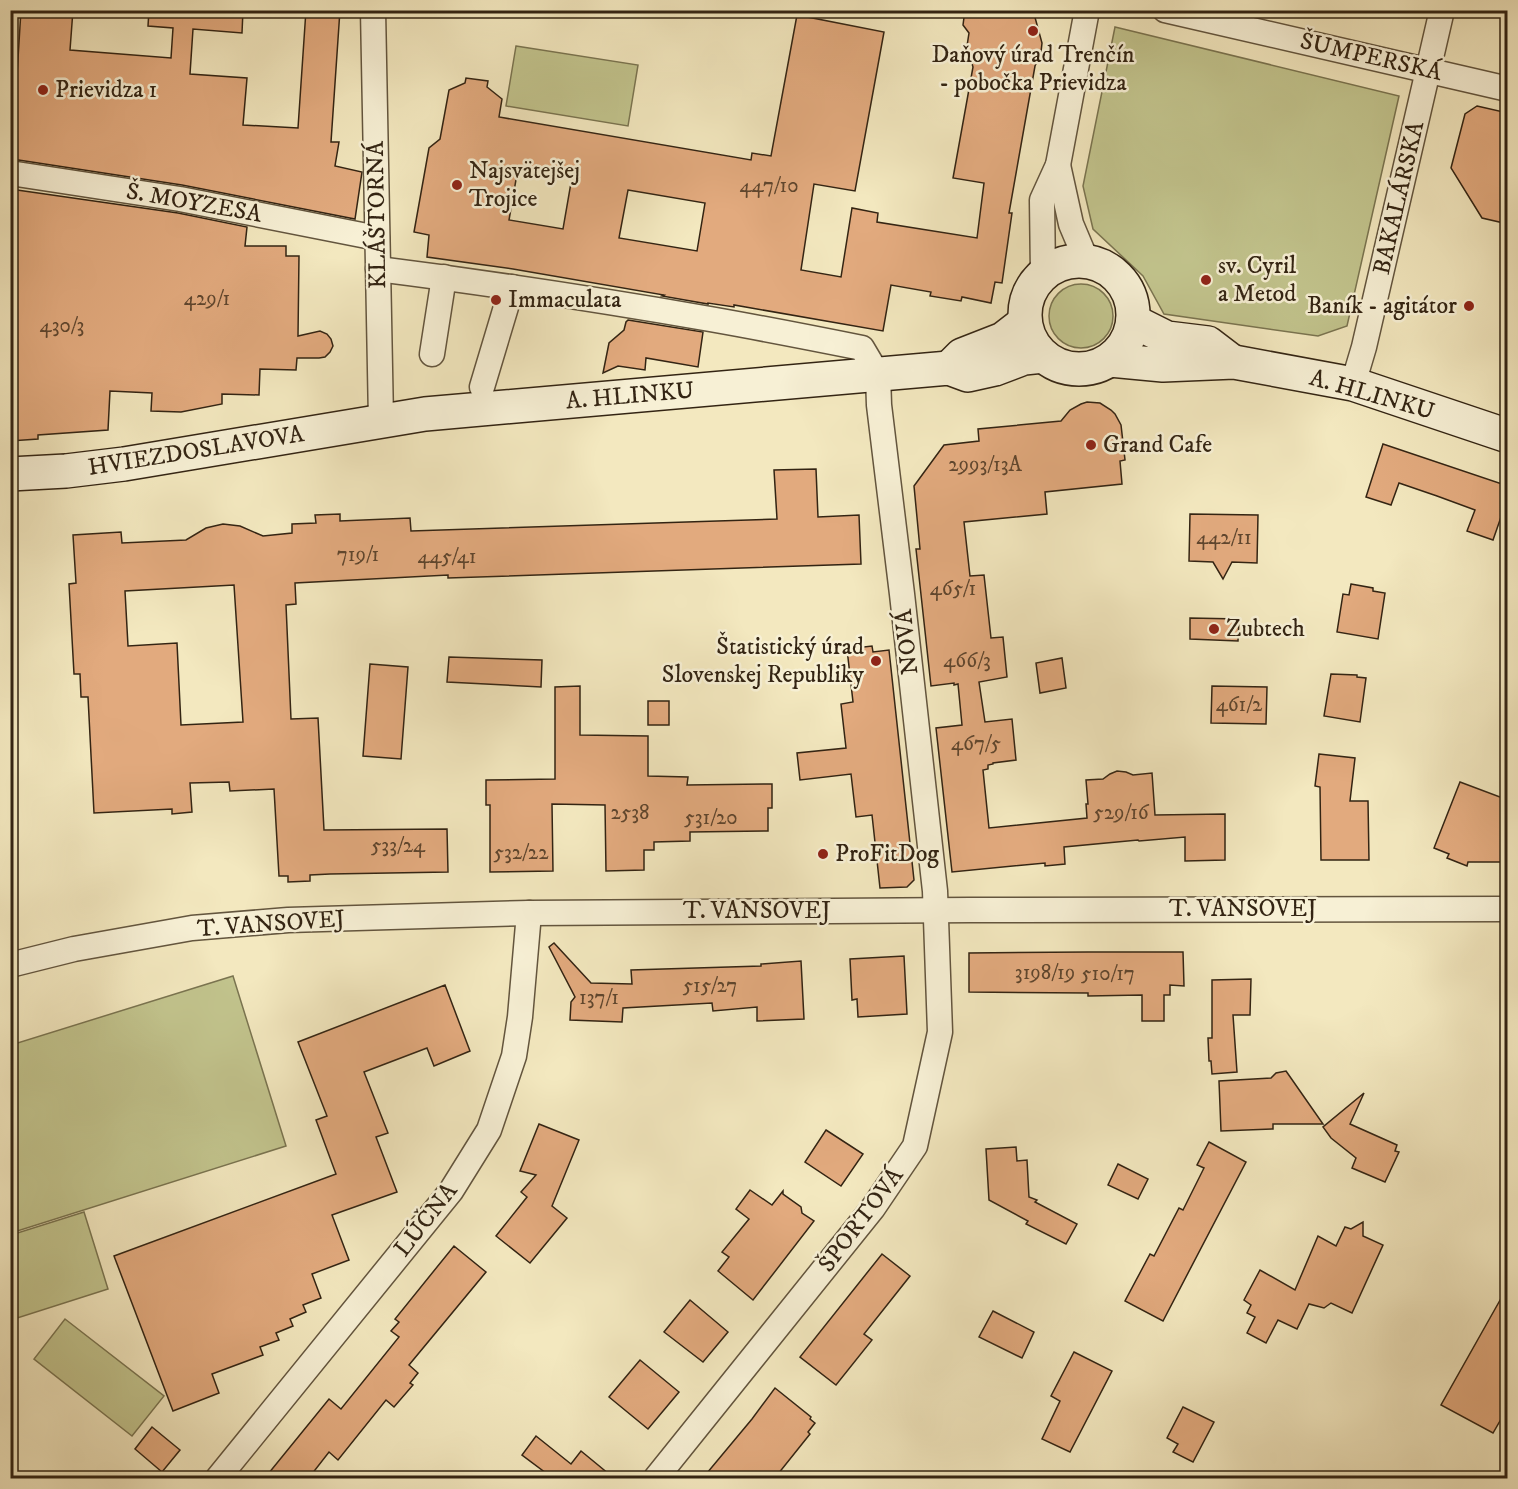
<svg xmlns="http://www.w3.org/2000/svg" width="1518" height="1489" viewBox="0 0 1518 1489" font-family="'IM FELL DW Pica',serif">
<rect width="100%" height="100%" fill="#f3e8bf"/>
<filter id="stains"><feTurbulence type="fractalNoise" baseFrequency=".00333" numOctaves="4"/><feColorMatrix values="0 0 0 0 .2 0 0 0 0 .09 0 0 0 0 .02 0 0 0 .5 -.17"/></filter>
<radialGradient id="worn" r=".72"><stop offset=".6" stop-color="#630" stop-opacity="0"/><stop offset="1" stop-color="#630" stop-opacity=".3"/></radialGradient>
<!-- green -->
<g fill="#c2c48d" stroke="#7a7450" stroke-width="1.5">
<polygon points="1115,27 1399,96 1347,326 1318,336 1164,314 1143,276 1093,229 1083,186"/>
<polygon points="516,46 638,65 628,126 506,106"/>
<circle cx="1081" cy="316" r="32"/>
<polygon points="233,976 286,1146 11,1233 11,1045"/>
<polygon points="84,1212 108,1289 11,1320 11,1235"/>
<polygon points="65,1319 164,1396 132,1436 34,1359"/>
</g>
<!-- building -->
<g fill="#e2aa7e" stroke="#332413" stroke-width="1.5" fill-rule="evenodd">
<polygon points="21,10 73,10 70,50 171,58 173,28 148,26 149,10 243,10 242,33 193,29 190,74 247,78 243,125 298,128 306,10 340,10 331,142 339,142 335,166 362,172 355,219 182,185 12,159 10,157 10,143 15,107"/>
<path d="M965,10H1033L1042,43L1041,52L1035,66L1009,213H1012L1002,283L995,282L991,303L962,297L961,301L930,296L931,292L891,285L883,331L734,305V307L708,303V304L662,296L664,295L513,269L427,257L429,235L414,232L429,148L440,139L449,90L465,83L466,78L488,81L487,87L502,99L499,117L751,160L752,153L771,156L797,15L884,32L855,191L814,184L801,270L841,277L852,208L878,213L877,222L977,238L984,183L953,178L973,67L967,46L969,33L963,25ZM518,168L572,177L563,229L509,220ZM628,190L705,203L697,251L619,238Z"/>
<polygon points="1477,106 1508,113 1508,224 1482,218 1451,168 1465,114"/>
<polygon points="10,189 178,213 247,227 245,246 286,246 286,256 299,256 298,336 320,331 327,334 331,339 333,346 330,352 325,357 319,358 297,358 296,370 260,369 259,395 222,394 222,404 181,412 151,411 152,393 110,391 108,430 38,435 38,439 10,441"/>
<polygon points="628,320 703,332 698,367 646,358 645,370 618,366 603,373 609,343 624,330 626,322"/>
<polygon points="1087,402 1100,403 1111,410 1115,414 1121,425 1125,460 1120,461 1122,484 1045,492 1047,514 964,522 970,576 984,575 991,638 1003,637 1007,677 979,682 985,722 1012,719 1016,760 993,763 993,764 988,765 988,769 983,770 989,828 1087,818 1086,804 1088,804 1086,780 1103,779 1110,774 1117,771 1126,772 1133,775 1152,773 1155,815 1225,814 1225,860 1185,861 1185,837 1139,841 1138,840 1064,847 1065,864 1045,866 1045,863 952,872 936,728 962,725 958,684 954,685 954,683 931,686 916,549 920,549 914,486 944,445 979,441 978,429 1061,421 1070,410 1081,404"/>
<polygon points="1383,444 1508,486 1508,497 1493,540 1467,531 1475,510 1437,496 1399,483 1391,505 1366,497"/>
<path d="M816,469L818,517L859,515L861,564L448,578V575L295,583L296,604L286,605L291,719L318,718L324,830L447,829L448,872L330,874L310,875V881L288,882V876H279L274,789L230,791L229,782L190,783L192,812L172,814V809L94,813L88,697H81L80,674H74L69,584L76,583L73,535L121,532L122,543L186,540L206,528L223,524L240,526L263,536L292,533V524L316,523L315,515L340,514V521L410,518L411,531L777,519L774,470ZM234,585L243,722L181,725L177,643L128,646L125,591Z"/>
<polygon points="1190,514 1258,515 1257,563 1232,562 1223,579 1213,562 1189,561"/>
<polygon points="1351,584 1373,588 1373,591 1385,593 1378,639 1337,632 1343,594 1349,595"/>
<polygon points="1190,618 1239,619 1238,641 1190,639"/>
<polygon points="872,646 873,652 889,650 914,880 907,887 880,888 872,815 856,817 851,774 800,780 797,753 846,748 841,704 853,702 847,649"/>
<polygon points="449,657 542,660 541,687 447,682"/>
<polygon points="1062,658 1066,688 1040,693 1036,663"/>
<polygon points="370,664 408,667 401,759 363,756"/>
<polygon points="1331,674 1357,675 1357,677 1366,678 1360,722 1324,716"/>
<polygon points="580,686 580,735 648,736 648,776 688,777 687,785 772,784 772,808 768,808 768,831 690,832 690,841 654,842 654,850 644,850 644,870 606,871 605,805 552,804 553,871 490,872 490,805 486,805 486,780 555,779 555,687"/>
<polygon points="1212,686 1267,687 1266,724 1211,723"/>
<rect x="648" y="701" width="21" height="24"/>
<polygon points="1319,754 1355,758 1350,801 1368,801 1369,860 1321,860 1320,787 1315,786"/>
<polygon points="1460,782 1508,800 1508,862 1468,862 1467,866 1447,858 1449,854 1434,848"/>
<polygon points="554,943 591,983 632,984 631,970 761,966 761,964 801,961 804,1019 757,1021 757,1007 713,1011 712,1003 623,1008 622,1022 570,1020 571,1002 575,997 549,947"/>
<polygon points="1088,952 1183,952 1184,986 1170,985 1170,995 1164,995 1164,1021 1142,1021 1142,995 1088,996 1088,993 969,992 969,953"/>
<polygon points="904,956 907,1014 858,1017 857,999 852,1000 850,959"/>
<polygon points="1251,979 1250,1015 1233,1015 1237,1072 1212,1074 1211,1061 1209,1061 1208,1038 1212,1038 1212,980"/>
<polygon points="445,985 470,1051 434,1066 427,1048 364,1072 388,1133 376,1137 397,1192 332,1215 349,1260 312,1274 321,1298 303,1305 306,1312 290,1319 293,1326 276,1333 279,1340 260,1347 263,1355 212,1374 219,1393 173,1411 114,1256 336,1174 316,1120 327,1116 298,1042"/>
<polygon points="1286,1071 1323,1124 1273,1124 1273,1129 1221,1131 1219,1081 1271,1078 1276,1073"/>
<polygon points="1364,1093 1350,1124 1397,1145 1395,1151 1399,1152 1385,1182 1352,1168 1356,1158 1331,1138 1323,1127"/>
<polygon points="539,1124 579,1140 552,1206 567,1218 530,1263 496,1236 527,1197 521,1192 536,1175 520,1171"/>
<polygon points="826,1130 863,1154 841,1186 805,1162"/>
<polygon points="1209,1142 1246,1162 1163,1321 1125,1301 1150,1254 1154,1256 1179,1208 1183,1210 1204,1168 1197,1165"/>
<polygon points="1016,1147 1017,1161 1027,1160 1029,1197 1037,1200 1035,1202 1077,1224 1066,1244 1026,1224 1028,1221 989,1200 986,1149"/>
<polygon points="1118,1164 1148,1179 1138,1199 1108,1185"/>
<polygon points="750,1190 772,1205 783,1191 783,1194 801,1207 802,1213 814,1221 753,1300 718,1271 729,1257 722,1252 749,1219 736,1209"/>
<polygon points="1363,1222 1363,1236 1383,1245 1352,1313 1331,1303 1324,1308 1309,1304 1297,1329 1278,1320 1266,1343 1247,1333 1255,1317 1247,1313 1251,1305 1244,1300 1260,1270 1295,1290 1318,1236 1336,1246 1345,1227 1351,1229"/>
<polygon points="454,1246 486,1272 409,1365 418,1373 410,1383 413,1385 394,1407 386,1400 338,1460 329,1452 308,1479 264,1479 329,1399 341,1409 399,1337 391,1331 399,1322 395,1319"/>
<polygon points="882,1254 910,1276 864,1334 872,1340 836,1385 800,1357"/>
<polygon points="1508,1286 1508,1407 1493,1433 1441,1405"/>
<polygon points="690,1300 728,1332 703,1362 664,1332"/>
<polygon points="993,1311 1034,1332 1022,1358 979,1337"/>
<polygon points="1074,1352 1112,1371 1070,1452 1042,1439 1060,1401 1051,1396"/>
<polygon points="640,1360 679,1392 648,1429 609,1397"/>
<polygon points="775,1388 811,1417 810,1419 815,1423 808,1432 810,1434 774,1479 702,1479 752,1419"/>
<polygon points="1183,1407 1214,1422 1193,1462 1173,1452 1178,1444 1167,1438"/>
<polygon points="152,1427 180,1450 162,1472 135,1449"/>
<polygon points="536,1436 571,1464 581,1451 615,1479 554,1479 522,1455"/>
</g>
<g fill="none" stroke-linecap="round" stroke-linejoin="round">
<!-- street casing -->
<g stroke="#63553e" stroke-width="27">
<g id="street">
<polyline points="373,10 381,420"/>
<polyline points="1165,10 1508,89"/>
<polyline points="1058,165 1071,224 1087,262"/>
<polyline points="10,173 180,199 377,238"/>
<path d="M378,269C489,283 600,300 710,319C761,328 812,338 862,348L878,375L879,405L902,594L935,891L940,1032L915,1146L873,1208L656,1478"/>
<polyline points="1043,275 1042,200 1058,165 1087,10"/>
<polyline points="432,354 444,277"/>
<polyline points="1353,384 1364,347 1442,10"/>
<polyline points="482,387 512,287"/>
<polyline points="10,965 74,949 192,928 288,920 529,913 970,910 1508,909"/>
<polyline points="218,1478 451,1191 489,1130 514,1056 520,1017 529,913"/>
</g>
</g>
<!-- secondary casing -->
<g stroke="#332413" stroke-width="36">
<g id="secondary">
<circle cx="1079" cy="315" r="54"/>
<polyline points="1133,321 1167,338 1208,343 1229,359"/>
<polyline points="1110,360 1163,365 1234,362 1353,384 1508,436"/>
<polyline points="949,368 962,355 1003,339 1025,322"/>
<polyline points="10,474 66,471 124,464 425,414 949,368 968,375 995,369 1024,358 1043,356"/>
</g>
</g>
<!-- street -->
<use href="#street" stroke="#f7f0d5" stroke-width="24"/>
<!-- secondary -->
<use href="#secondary" stroke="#f7f0d5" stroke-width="33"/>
</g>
<!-- markers -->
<g fill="#8f2418" stroke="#f7f0d5" stroke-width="2">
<circle cx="1033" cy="31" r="6"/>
<circle cx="43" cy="90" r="6"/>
<circle cx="457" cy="185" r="6"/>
<circle cx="1206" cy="280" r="6"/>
<circle cx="496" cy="300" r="6"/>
<circle cx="1469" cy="306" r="6"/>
<circle cx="1091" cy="445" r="6"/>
<circle cx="1214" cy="629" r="6"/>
<circle cx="876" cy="661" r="6"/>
<circle cx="823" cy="854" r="6"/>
</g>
<g text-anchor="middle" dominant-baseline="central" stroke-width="5" stroke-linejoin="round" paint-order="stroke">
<!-- number labels -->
<g font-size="21" fill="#5f462e">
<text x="769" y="186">447/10</text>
<text x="207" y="299">429/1</text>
<text x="62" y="326">430/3</text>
<text x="985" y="465">2993/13A</text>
<text x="1224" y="538">442/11</text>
<text x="358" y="555">719/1</text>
<text x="447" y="557">445/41</text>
<text x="953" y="589">465/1</text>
<text x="967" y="661">466/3</text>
<text x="1239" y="705">461/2</text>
<text x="976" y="744">467/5</text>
<text x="630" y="813">2538</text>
<text x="1121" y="813">529/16</text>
<text x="711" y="818">531/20</text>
<text x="398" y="846">533/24</text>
<text x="521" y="853">532/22</text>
<text x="1045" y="973">3198/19</text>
<text x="1108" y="974">510/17</text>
<text x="710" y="986">515/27</text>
<text x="599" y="998">137/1</text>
</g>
<!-- poi labels -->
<g font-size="24" fill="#332413" stroke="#f7f0d5" text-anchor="start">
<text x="1033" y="55" text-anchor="middle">Daňový úrad Trenčín<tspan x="1033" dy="28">- pobočka Prievidza</tspan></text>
<text x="55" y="90">Prievidza 1</text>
<text x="469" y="171">Najsvätejšej<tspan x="469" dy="28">Trojice</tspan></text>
<text x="1218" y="266">sv. Cyril<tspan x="1218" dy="28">a Metod</tspan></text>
<text x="508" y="300">Immaculata</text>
<text x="1457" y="306" text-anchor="end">Baník - agitátor</text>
<text x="1103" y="445">Grand Cafe</text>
<text x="1226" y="629">Zubtech</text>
<text x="864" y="647" text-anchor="end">Štatistický úrad<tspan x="864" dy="28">Slovenskej Republiky</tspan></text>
<text x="835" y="854">ProFitDog</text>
</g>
<!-- street labels -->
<g font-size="24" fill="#332413" stroke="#f7f0d5">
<text transform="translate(1371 57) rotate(13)">ŠUMPERSKÁ</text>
<text transform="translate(1399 198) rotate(-77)">BAKALÁRSKA</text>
<text transform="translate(194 203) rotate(10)">Š. MOYZESA</text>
<text transform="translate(377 215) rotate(-91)">KLÁŠTORNÁ</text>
<text transform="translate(1372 395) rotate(16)">A. HLINKU</text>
<text transform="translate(630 396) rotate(-5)">A. HLINKU</text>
<text transform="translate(196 451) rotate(-9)">HVIEZDOSLAVOVA</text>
<text transform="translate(907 642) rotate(-96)">NOVÁ</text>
<text x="1243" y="909">T. VANSOVEJ</text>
<text x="757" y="911">T. VANSOVEJ</text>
<text transform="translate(271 924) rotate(-4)">T. VANSOVEJ</text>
<text transform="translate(426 1220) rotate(-52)">LÚČNA</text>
<text transform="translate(861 1220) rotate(-53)">ŠPORTOVÁ</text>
</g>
</g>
<!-- margin -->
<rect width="1518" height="1489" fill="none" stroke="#f3e8bf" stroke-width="36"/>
<rect x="12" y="12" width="1494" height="1465" fill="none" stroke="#332413" stroke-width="3"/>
<rect x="18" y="18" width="1482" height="1453" fill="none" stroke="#332413" stroke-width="1.5"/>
<rect width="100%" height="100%" filter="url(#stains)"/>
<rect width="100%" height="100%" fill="url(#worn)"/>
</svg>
